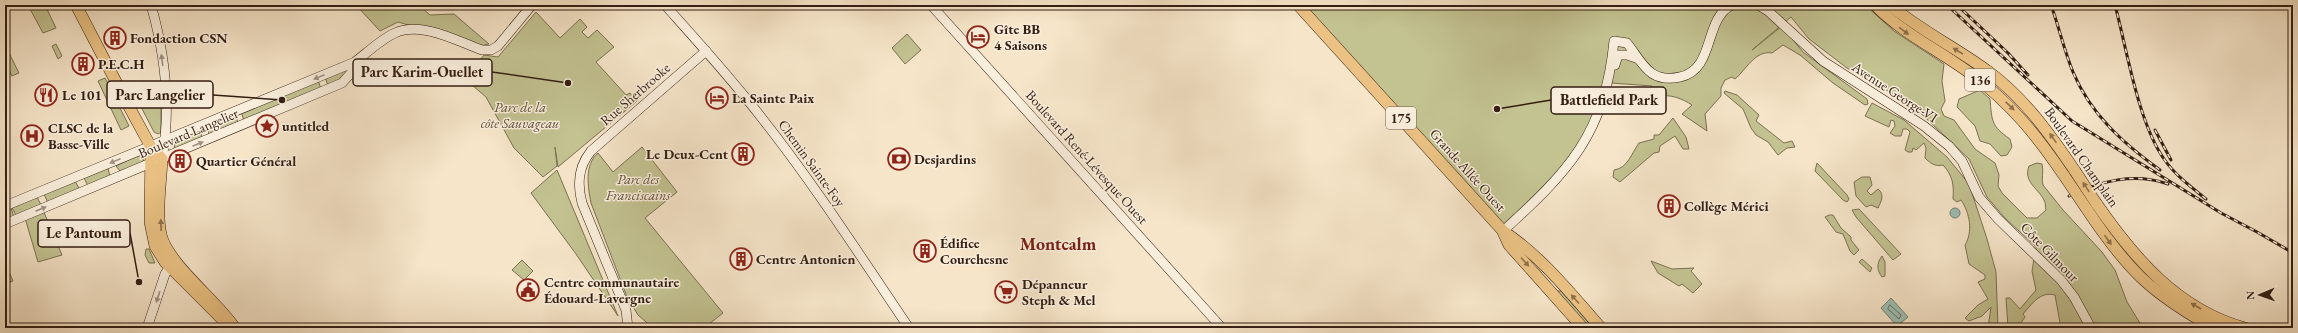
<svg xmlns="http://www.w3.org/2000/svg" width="2298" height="333" viewBox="0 0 2298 333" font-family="'EB Garamond',serif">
<rect width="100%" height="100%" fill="#f6e5c9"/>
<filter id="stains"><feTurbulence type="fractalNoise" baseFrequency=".005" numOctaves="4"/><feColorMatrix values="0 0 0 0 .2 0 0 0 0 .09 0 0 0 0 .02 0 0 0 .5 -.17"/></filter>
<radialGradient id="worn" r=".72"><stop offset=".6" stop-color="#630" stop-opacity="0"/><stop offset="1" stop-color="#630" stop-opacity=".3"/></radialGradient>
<!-- green -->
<g fill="#c3c291" stroke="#7b7052">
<polygon points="39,5 45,5 56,28 43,33 30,9"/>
<polygon points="356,5 419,5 430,15 454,14 489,44 480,46 398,22 380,31"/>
<path d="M1298,5H1865L1894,31L1944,64L1942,81L1945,101L1941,109L1944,116L1954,120L1975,149L1995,163L1999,175L1998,186L2002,193L2027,218H2037L2046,210C2045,207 2046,203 2044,200C2038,188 2023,182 2029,166L2037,163L2042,164C2044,172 2041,179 2043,185L2063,210L2102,252L2115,270L2127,302L2143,328H2061L2055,295C2040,291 2032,304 2023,314L2025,317L2018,327L2008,328L2006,298H2010L2020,309L2036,290L2032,271L2036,247L2004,217L1987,197L1969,159L1911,104L1847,68L1809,39L1791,17L1752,50L1782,26L1803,52L1867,99L1868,104L1865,105L1833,83L1800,55L1783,45L1772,53C1755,50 1746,70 1735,79L1732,77L1725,80L1721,88V96L1705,114L1707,131L1682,114L1692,105C1683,99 1669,93 1658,97C1653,98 1651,101 1645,100L1644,97L1652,86L1611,83L1583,149L1500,231Z"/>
<polygon points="536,12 560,38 580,19 587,27 582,32 588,38 597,30 614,47 596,62 626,95 630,93 637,101 558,167 555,147 557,166 543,177 514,148 486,97 465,79 484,55 498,57"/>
<polygon points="907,34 921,50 905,64 892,48"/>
<polygon points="56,44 62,56 58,59 52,46"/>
<polygon points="5,45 19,73 12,76 5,62"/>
<polygon points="352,66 337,82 328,86 325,77"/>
<polygon points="105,78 129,126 121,130 98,81"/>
<polygon points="318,80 321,89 244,121 241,111"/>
<path d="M1980,90L1990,99C1992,121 1991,126 2010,139L2012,147L2007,155L2001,156L1990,144L1980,141L1975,126L1957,107L1959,99Z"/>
<polygon points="1725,91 1737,95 1759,115 1756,121 1784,143 1792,141 1795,147 1787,148 1778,155 1768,142 1756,135 1751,128 1743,109 1724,93"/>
<polygon points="161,96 161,132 158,134 154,132 138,101"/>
<path d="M1872,103L1904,120L1947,157L1969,184L1987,239L1996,272L1998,328H1988L1991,307L1982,316L1969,321L1965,318L1978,305L1988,299L1978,282L1985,279V275L1969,264L1965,245C1973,232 1970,213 1961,200L1957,202L1953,199C1954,185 1953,176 1943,165C1935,167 1930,163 1925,158L1926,148L1924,143L1916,150L1913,148L1912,152H1908L1905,150L1910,132L1907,129H1903L1901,136H1895L1890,133L1895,126L1894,121L1891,120L1889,127L1865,116Z"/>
<polygon points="236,114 238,124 209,135 207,125"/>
<path d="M1673,118L1686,137L1689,149H1683L1675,136L1660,146L1659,152L1654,153L1620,182L1613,177L1614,170C1628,168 1631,154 1639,143L1654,139V135H1659Z"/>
<polygon points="200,128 202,138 174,150 175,139"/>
<path d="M642,147L677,192L645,218L723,313L704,328H653L638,315L627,297L591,203C588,187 584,165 598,153L613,172Z"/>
<polygon points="141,154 144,162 120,171 116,166"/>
<polygon points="1817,163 1847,195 1849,199 1847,202 1843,200 1815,171"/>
<polygon points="108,168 110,177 88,186 84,178"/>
<polygon points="557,170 618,316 576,254 531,193"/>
<path d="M1862,177H1870L1872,185L1867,191L1871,195L1878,189C1885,194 1881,202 1878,208L1871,205L1866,207L1856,196L1854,182Z"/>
<polygon points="75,181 80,190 48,203 44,194"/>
<polygon points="37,197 41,205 16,215 12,208"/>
<polygon points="11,208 14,217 5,220 5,211"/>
<polygon points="1859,209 1901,254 1893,260 1856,217 1852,210"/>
<polygon points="43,210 62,255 38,262 25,218"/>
<polygon points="1829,215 1833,215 1841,228 1851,237 1851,240 1859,250 1854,255 1850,251 1843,234 1836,232 1825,217"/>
<polygon points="146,249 149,249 155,263 149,263 145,255"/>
<path d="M1882,256L1885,262V276L1882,277C1877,270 1876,264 1882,256Z"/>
<polygon points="1862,259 1872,268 1870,272 1859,262"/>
<polygon points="522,260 533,271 524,280 512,270"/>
<polygon points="1651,261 1672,269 1694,268 1691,271 1702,284 1693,293 1682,284 1679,286 1658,273"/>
<polygon points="5,262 13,281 10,282 9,279 5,281"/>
<polygon points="1558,291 1561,291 1594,328 1586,328 1556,292"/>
</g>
<!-- water -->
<g fill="#9dbfb3" stroke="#737f73">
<circle cx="1955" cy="213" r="5"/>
<polygon points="1891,298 1908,317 1897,326 1881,308"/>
</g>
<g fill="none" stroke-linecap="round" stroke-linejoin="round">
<!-- shore -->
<polygon stroke="#686e62" stroke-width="1" points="1890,305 1901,315 1899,319 1888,309"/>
<!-- secondary casing -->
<g stroke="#331e12" stroke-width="10">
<g id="secondary">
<path d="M151,5C165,54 171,109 162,159"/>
<path d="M665,5C698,42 731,78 761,117C814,184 861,257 909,328"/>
<polyline points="931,5 1222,328"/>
<polyline points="1758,5 1768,11 1823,61 1924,126 1949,146 1962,161 1979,197 1998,219 2061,280 2074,297 2091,328"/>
<polyline points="1615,65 1618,55 1627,55 1636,58"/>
<path d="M5,206L355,62C368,52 381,39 395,33C422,21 457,41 482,50H491L498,46L532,5"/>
<polyline points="5,224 342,83 351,73 355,62"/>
<path d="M1503,231C1569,171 1605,134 1614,41L1627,43C1642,62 1649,84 1680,77C1716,69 1703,19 1732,5"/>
<polyline points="147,328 165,274 173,263"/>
<path d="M628,328L626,310L582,203C577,184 578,167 591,151L706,51"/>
</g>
</g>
<!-- primary casing -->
<g stroke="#331e12" stroke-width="12">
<g id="primary">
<path d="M76,5L127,103L151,147L162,159C161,183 156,212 161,235C169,265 216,300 235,328"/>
<path d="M1298,5L1503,231C1541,256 1571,294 1601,328"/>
<path d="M1875,5C1903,34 1939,50 1971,74C2011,103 2038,137 2065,177"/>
<path d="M1890,5C1921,31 1957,48 1989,72C2025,99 2050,134 2075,171"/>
<polyline points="151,147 150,222 155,246 165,262 229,326"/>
<path d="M2096,203C2134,258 2178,310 2245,328"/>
<path d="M2086,208C2126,268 2150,293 2214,328"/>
<polyline points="1503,232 1509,245 1583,328"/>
</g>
</g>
<!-- secondary -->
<use href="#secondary" stroke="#f9eedc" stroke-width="9"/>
<!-- primary -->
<use href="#primary" stroke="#ebc284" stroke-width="11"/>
<!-- rail casing -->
<g stroke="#331e12" stroke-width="3">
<g id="rail">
<polyline points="1947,5 2072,121 2221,213 2257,232 2293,253"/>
<polyline points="1957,5 2008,53 2028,75"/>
<path d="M2051,5C2059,27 2064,50 2073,72C2091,115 2123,143 2160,170"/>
<path d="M2115,5C2127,50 2138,122 2164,159C2175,175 2191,187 2206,199"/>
<polyline points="2155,130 2171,160"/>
<path d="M2069,196C2101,181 2134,172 2168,184"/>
</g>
</g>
<!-- rail -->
<use href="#rail" stroke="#f9eedc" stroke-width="1.5" stroke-dasharray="4.5" stroke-linecap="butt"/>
<!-- primary-bridge casing -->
<g stroke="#331e12" stroke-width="12" stroke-linecap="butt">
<g id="primary-bridge">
<polyline points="2075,171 2096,203"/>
<polyline points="2065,177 2086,208"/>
</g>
</g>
<!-- primary-bridge -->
<use href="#primary-bridge" stroke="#ebc284" stroke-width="11"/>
</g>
<!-- one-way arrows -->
<defs><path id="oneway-solid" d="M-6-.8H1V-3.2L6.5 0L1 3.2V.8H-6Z"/></defs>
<g fill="#8f704b">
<use href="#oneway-solid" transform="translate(1904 31) rotate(37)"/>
<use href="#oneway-solid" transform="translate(1958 51) rotate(-149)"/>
<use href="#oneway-solid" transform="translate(2010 106) rotate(44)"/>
<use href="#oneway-solid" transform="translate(2053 138) rotate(-125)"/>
<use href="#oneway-solid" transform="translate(2086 187) rotate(-123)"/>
<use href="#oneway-solid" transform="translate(161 225) rotate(-92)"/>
<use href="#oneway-solid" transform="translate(2108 240) rotate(55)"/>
<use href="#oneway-solid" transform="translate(1525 262) rotate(48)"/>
<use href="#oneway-solid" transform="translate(1575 299) rotate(-132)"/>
<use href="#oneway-solid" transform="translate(2196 306) rotate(-150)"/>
</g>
<g fill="#a09081">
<use href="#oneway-solid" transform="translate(162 60) rotate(-98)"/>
<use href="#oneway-solid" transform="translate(319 77) rotate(158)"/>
<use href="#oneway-solid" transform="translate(198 144) rotate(-23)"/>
<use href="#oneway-solid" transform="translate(115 161) rotate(158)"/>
<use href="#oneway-solid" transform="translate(41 209) rotate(-23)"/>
<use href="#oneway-solid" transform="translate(158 297) rotate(108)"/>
</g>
<!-- icons -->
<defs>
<g id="hotel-ring" transform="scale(1.15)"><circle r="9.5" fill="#f9eedc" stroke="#8f2418" stroke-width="1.5"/><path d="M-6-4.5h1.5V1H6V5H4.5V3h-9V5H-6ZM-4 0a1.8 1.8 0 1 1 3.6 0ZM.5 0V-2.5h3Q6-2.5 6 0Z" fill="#8f2418"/></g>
<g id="building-ring" transform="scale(1.15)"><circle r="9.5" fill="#f9eedc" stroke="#8f2418" stroke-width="1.5"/><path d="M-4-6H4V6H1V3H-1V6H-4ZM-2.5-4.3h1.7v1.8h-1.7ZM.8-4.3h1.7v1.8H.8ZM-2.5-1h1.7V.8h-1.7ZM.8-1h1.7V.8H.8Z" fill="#8f2418"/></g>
<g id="restaurant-ring" transform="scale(1.15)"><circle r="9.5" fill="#f9eedc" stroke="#8f2418" stroke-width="1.5"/><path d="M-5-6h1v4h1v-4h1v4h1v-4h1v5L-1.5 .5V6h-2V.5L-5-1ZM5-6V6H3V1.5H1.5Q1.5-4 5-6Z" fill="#8f2418"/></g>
<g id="sight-ring" transform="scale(1.15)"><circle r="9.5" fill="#f9eedc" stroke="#8f2418" stroke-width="1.5"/><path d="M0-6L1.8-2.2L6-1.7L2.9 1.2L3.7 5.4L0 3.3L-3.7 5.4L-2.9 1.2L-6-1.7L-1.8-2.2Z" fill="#8f2418"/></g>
<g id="hospital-ring" transform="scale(1.15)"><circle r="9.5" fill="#f9eedc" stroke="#8f2418" stroke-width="1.5"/><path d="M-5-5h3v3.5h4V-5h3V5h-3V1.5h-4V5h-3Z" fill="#8f2418"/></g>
<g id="bank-ring" transform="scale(1.15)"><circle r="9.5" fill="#f9eedc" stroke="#8f2418" stroke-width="1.5"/><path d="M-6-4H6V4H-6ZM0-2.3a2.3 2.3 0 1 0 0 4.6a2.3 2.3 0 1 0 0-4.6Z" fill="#8f2418"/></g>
<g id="civic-ring" transform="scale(1.15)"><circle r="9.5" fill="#f9eedc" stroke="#8f2418" stroke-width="1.5"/><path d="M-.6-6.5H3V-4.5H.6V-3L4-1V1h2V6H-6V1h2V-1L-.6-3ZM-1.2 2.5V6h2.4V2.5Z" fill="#8f2418"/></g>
<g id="supermarket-ring" transform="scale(1.15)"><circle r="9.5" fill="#f9eedc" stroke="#8f2418" stroke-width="1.5"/><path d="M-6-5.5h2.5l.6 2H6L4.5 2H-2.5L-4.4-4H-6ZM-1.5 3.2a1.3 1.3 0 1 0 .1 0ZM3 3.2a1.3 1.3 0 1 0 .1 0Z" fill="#8f2418"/></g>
</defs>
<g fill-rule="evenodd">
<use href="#hotel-ring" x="978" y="37"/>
<use href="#building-ring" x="115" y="38"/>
<use href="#building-ring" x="83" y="64"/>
<use href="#restaurant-ring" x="46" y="95"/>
<use href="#hotel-ring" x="717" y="98"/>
<use href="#sight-ring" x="267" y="126"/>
<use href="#hospital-ring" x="32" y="136"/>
<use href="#building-ring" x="743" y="154"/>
<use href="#bank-ring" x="899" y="159"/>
<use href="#building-ring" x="180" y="161"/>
<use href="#building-ring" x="1669" y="206"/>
<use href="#building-ring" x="925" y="251"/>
<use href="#building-ring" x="741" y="259"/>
<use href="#civic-ring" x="528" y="290"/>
<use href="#supermarket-ring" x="1006" y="292"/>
</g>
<g text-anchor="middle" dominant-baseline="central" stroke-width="3" stroke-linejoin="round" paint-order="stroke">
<!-- shield labels -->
<g fill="#f9eedc" stroke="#6e5c4f" stroke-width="1">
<rect x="1965" y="69" width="30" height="22" rx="3"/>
<rect x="1386" y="107" width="30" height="22" rx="3"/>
</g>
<g font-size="13" font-weight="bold" fill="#331e12">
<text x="1980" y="80">136</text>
<text x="1401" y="118">175</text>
</g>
<!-- poi labels -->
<g font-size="14" font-weight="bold" fill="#331e12" stroke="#f9eedc" text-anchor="start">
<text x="994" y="29">Gîte BB<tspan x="994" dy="16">4 Saisons</tspan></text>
<text x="130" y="38">Fondaction CSN</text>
<text x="98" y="64">P.E.C.H</text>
<text x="62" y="95">Le 101</text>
<text x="732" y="98">La Sainte Paix</text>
<text x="282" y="126">untitled</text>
<text x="48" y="128">CLSC de la<tspan x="48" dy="16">Basse-Ville</tspan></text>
<text x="728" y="154" text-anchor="end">Le Deux-Cent</text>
<text x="914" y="159">Desjardins</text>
<text x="196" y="161">Quartier Général</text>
<text x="1684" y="206">Collège Mérici</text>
<text x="940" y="243">Édifice<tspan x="940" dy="16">Courchesne</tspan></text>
<text x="756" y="259">Centre Antonien</text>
<text x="544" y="282">Centre communautaire<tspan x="544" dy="16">Édouard-Lavergne</tspan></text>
<text x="1022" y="284">Dépanneur<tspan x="1022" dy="16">Steph &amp; Mel</tspan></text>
</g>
<!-- street labels -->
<g font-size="14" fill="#331e12" stroke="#f9eedc">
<text transform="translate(1895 92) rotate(33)">Avenue George-VI</text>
<text transform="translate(635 94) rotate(-41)">Rue Sherbrooke</text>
<text transform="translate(188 133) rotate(-23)">Boulevard Langelier</text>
<text transform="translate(1087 157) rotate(48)">Boulevard René-Lévesque Ouest</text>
<text transform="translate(2082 157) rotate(55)">Boulevard Champlain</text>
<text transform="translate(812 163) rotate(54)">Chemin Sainte-Foy</text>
<text transform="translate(1468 170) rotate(48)">Grande Allée Ouest</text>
<text transform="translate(2050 252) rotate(46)">Côte Gilmour</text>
</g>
<!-- park labels -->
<g font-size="14" font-style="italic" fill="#5e4f38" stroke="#f9eedc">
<text x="520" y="107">Parc de la<tspan x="520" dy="16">côte Sauvageau</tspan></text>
<text x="638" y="179">Parc des<tspan x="638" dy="16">Franciscains</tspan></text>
</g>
<!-- district labels -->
<g font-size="18" font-weight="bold" fill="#7a1f14" stroke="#f9eedc">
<text x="1058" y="243">Montcalm</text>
</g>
</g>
<!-- callouts -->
<path fill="none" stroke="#331e12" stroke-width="1.5" d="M568 83L492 72M282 100L213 95M1497 109L1551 100M139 282L130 233"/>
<g fill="#331e12" stroke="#f9eedc" stroke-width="1.5">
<circle cx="568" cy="83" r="4"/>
<circle cx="282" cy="100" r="4"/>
<circle cx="1497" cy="109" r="4"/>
<circle cx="139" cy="282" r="4"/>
</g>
<g fill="#f9eedc" stroke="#331e12" stroke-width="1.5">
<rect x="353" y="59" width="139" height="27" rx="4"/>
<rect x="107" y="81" width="106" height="27" rx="4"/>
<rect x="1551" y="87" width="115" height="27" rx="4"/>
<rect x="38" y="220" width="92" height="27" rx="4"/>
</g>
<g font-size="15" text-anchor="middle" font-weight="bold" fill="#331e12">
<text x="422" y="77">Parc Karim-Ouellet</text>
<text x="160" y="100">Parc Langelier</text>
<text x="1609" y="105">Battlefield Park</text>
<text x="84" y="238">Le Pantoum</text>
</g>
<!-- margin -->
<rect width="2298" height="333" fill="none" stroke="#f6e5c9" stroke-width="20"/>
<rect x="6" y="6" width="2286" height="321" fill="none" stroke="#331e12" stroke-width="2"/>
<rect x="10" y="10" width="2278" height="313" fill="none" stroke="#331e12"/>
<!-- north arrow -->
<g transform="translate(2260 295) rotate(268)" stroke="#f9eedc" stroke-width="3" paint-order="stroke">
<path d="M0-3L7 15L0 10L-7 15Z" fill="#331e12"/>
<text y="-6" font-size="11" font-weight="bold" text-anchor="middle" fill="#331e12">N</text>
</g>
<rect width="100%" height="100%" filter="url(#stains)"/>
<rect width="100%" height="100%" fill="url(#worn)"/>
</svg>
